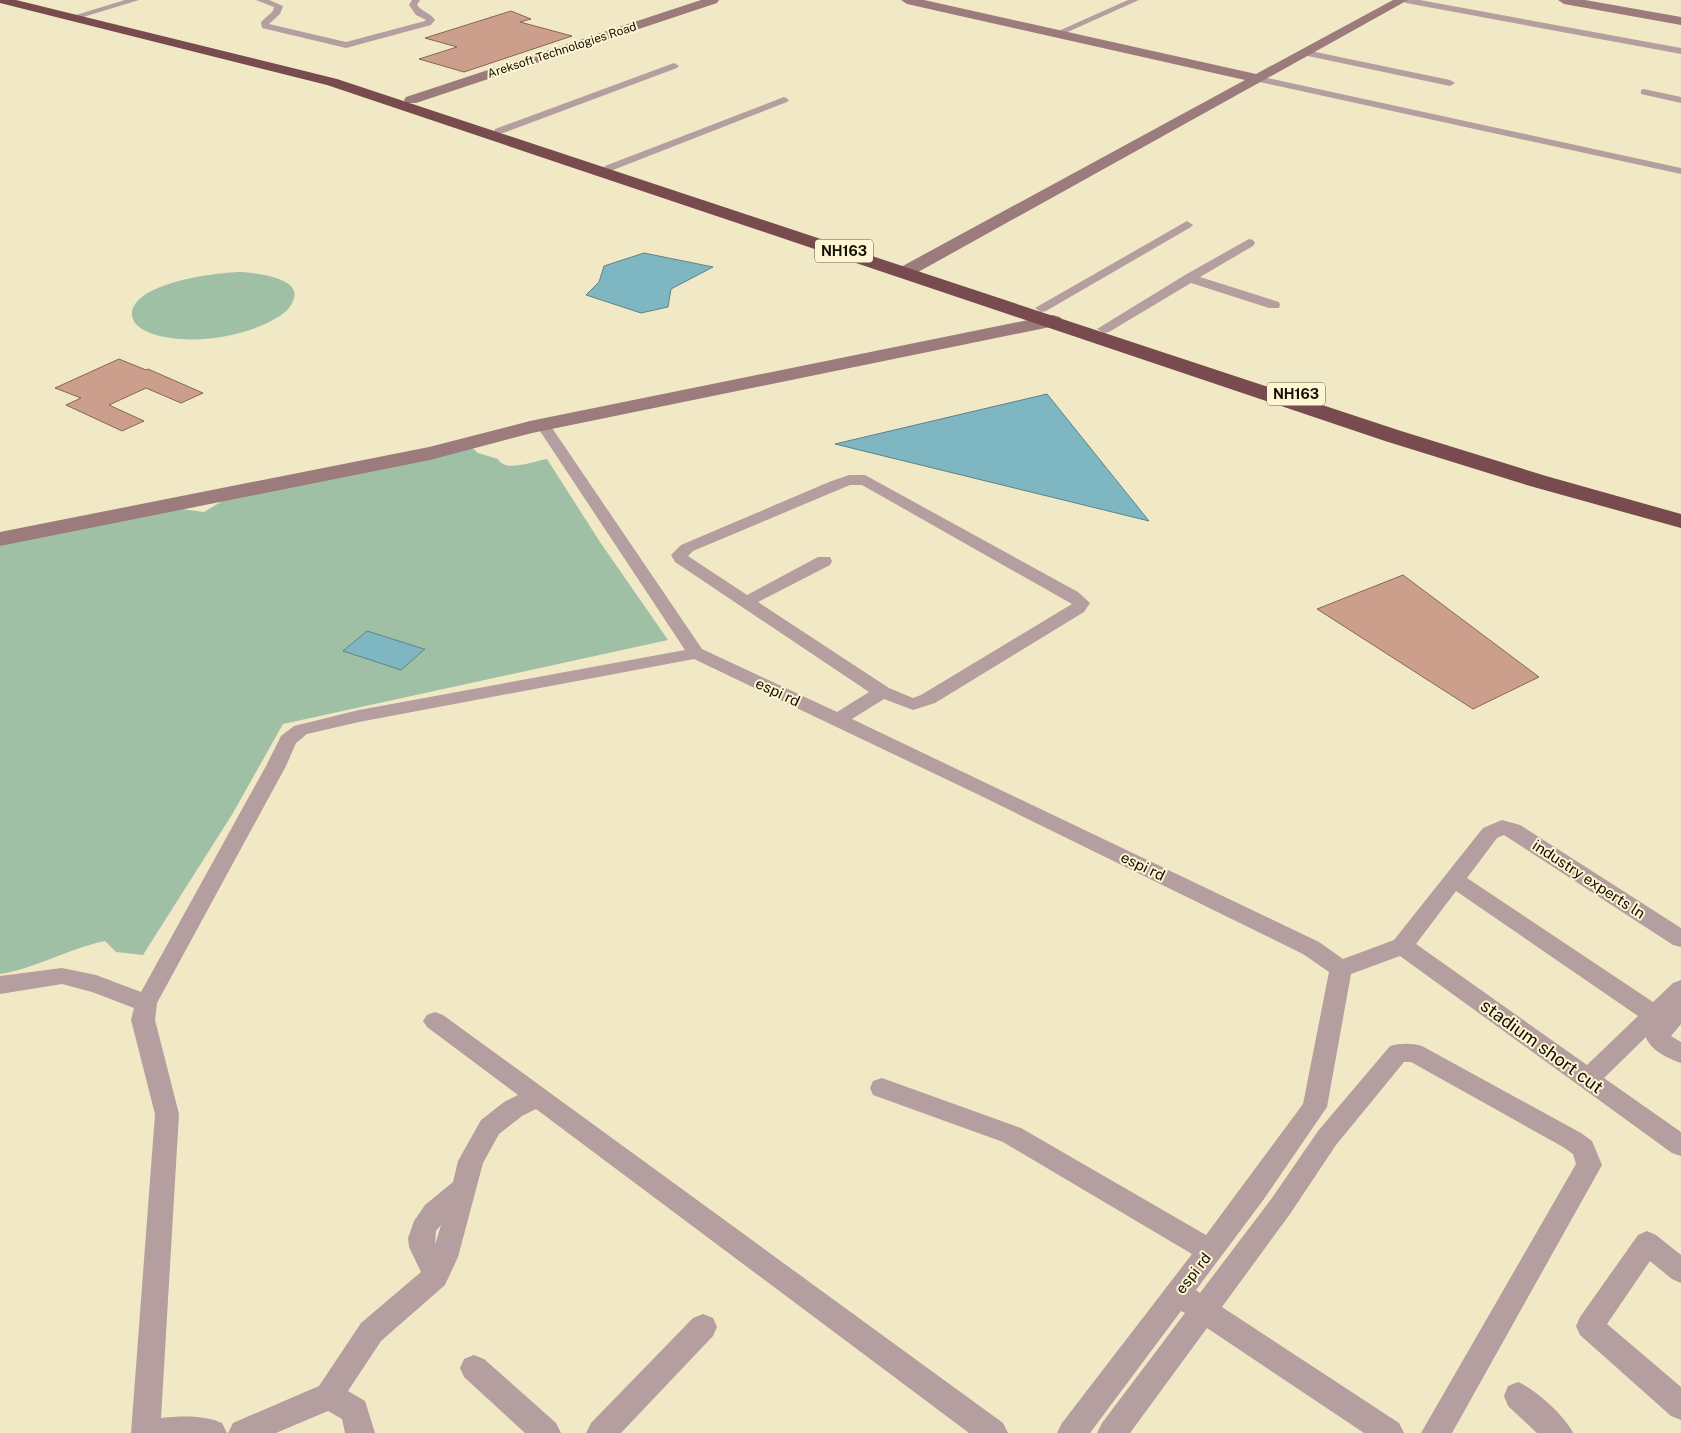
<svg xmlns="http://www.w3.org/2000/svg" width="1681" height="1433" viewBox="0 0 1681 1433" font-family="'Public Sans',sans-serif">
<rect width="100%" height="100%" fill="#f1e8c5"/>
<!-- green -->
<g fill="#a0c0a6">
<path d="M242,272C256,273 304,278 293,301C290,308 285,313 278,317C246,337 189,346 153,334C145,331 133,326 132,315C131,282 220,272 242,272Z"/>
<path d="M469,445L478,453L498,459C505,473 534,461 547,459L600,542L668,640L283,724L233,813L143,955L116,952L105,941C67,949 37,968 0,974V543L175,508L204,512L236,493Z"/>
</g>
<!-- water -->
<g fill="#7eb6c1" stroke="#5e8489">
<polygon points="644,253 713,267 671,289 668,307 641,313 586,295 599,282 604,266"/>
<polygon points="1047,394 1149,521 835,444"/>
<polygon points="367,631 424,649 425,649 401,670 343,651"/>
</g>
<!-- building -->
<g fill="#cc9f8d" stroke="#866659">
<polygon points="511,11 531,19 520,22 572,36 464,72 419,59 457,47 425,38"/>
<polygon points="119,359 146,370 148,369 203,393 181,403 146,388 109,405 144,421 122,431 66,405 81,398 55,388"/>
<polygon points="1403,575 1539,677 1473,709 1317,609"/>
</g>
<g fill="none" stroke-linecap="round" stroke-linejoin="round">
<!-- street -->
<g fill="#b59e9f" fill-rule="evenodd">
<polygon points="125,0 139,0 80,18 76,15"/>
<path d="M256,0H269L283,6L280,14L269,24L346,42L425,21L426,20L416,15L409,5L412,0H420L417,5C422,12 431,13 435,20L431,25L346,48L262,28L261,22L273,11L274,7Z"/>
<polygon points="1128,0 1139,0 1061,35 1058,36 1054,33"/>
<polygon points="1402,0 1420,0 1681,48 1681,54 1406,3"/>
<polygon points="1306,50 1450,80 1455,83 1450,86 1303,55 1303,51"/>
<polygon points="674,63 679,66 677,68 503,133 495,133 494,131 495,129"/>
<polygon points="1258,76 1681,168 1681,174 1255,81 1253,79"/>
<polygon points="1644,89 1681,97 1681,103 1641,94 1641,90"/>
<polygon points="784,97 789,100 787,102 613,170 605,170 604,168 605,166"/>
<polygon points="1187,221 1193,225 1191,227 1046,311 1041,312 1035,308"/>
<polygon points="1249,239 1253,240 1255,243 1253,246 1200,277 1279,302 1280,305 1279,308 1269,308 1191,283 1109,332 1104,333 1097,329 1185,275"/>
<path d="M543,421L548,422L702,649L837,712L869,692L675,562L671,555L681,545L829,482L849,475H865L1078,592L1090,603L1084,612L935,703L913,710L884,699L852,719L1319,942L1343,959L1394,940L1483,828L1502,820L1520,825L1681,928V947L1673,945L1504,835L1497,838L1467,878L1653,1002L1673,983L1681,980V1024L1671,1036L1681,1042V1063C1669,1059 1650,1050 1646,1037L1604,1078L1681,1132V1156L1672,1153L1400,956L1351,974L1327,1107L1264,1199L1196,1290L1200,1293L1272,1198L1318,1131L1390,1046C1401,1043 1411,1043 1422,1046L1581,1133L1592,1141L1602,1165L1452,1433H1421L1576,1164L1573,1154L1563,1147L1411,1062H1404L1336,1145L1290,1214L1222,1307L1399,1423L1404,1433H1364L1207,1328L1130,1433H1097L1102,1423L1185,1313L1181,1311L1090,1433H1057L1062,1423L1192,1254L1003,1142L873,1095L870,1088L873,1081L882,1078L1021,1128L1206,1235L1303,1104L1329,972L1303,954L975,793L694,659L359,722L307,734L296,743L286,766L157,1003L155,1020L179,1114L161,1418C182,1416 203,1415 222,1423L227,1433H131L155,1114L131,1020L134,1008L92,992L62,984L0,994V976L62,968L96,975L141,992L266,766L281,736L294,726L359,710L685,650L536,425L538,422ZM850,485H862L1072,604L921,695L913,698L889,688L758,602L830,565L832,561L830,557H818L747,595L688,556L693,551ZM1456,891L1638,1016L1587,1065L1416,944Z"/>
<path d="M435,1012L443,1015L1003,1423L1008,1433H969L536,1109L522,1116L499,1134L483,1163L458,1257L445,1285L381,1341L348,1391L365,1401L375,1433H345L342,1419L328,1411L276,1433H228L233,1423L319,1386L361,1323L421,1272L409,1247L408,1238L414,1221L425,1205L453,1182L458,1161L481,1120L504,1102L518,1095L427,1027L423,1021L427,1015ZM441,1225L435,1245L436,1231Z"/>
<polygon points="1647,1231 1656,1235 1681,1255 1681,1283 1672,1279 1650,1261 1607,1324 1681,1387 1681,1420 1671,1416 1580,1335 1576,1326 1580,1317 1638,1235"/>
<polygon points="703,1314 713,1318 717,1327 713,1336 621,1433 586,1433 591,1423 693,1318"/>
<polygon points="474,1355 484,1359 556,1423 561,1433 525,1433 464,1377 460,1368 464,1359"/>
<path d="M1518,1382C1535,1389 1565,1416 1573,1433H1537L1508,1406L1504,1396L1508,1386Z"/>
</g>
<!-- secondary -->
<g fill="#9b7b7c" fill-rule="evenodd">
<polygon points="701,0 719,0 717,3 416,103 406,103 404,100 406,97"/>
<polygon points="901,0 924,0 1256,74 1393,0 1408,0 911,276 905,277 899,276 896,272 899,268 1245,80 907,4"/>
<polygon points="1558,0 1585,0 1681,17 1681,25 1564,4"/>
<polygon points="1053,315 1060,317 1063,321 1060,325 532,433 430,460 0,546 0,532 429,447 530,421"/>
</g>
<!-- highway -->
<polygon fill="#784b4e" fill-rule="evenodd" points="0,0 16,0 337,79 1401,431 1546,476 1681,514 1681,528 1530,486 1385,441 327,85 0,3"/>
</g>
<g text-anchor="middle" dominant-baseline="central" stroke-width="4" stroke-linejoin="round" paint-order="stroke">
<!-- far-street labels -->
<g font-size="12" fill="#131005" stroke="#fff5d2">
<text transform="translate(562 50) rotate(-18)">Areksoft Technologies Road</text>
</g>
<!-- shield labels -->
<g fill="#fff5d2" stroke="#5a5542" stroke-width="1">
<rect x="815" y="239.5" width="58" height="23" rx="4"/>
<rect x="1267" y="382.5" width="58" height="23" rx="4"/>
</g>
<g font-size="14" font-weight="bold" fill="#131005">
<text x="844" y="251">NH163</text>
<text x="1296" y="394">NH163</text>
</g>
<!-- street labels -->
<g font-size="15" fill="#131005" stroke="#fff5d2">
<text transform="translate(778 692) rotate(25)">espi rd</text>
<text transform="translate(1143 866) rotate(26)">espi rd</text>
<text transform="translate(1589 879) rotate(33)">industry experts ln</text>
<text transform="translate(1193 1273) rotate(-52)">espi rd</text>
</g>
<!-- near-street labels -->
<g font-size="18" fill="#131005" stroke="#fff5d2">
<text transform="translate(1542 1046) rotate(36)">stadium short cut</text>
</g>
</g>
</svg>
